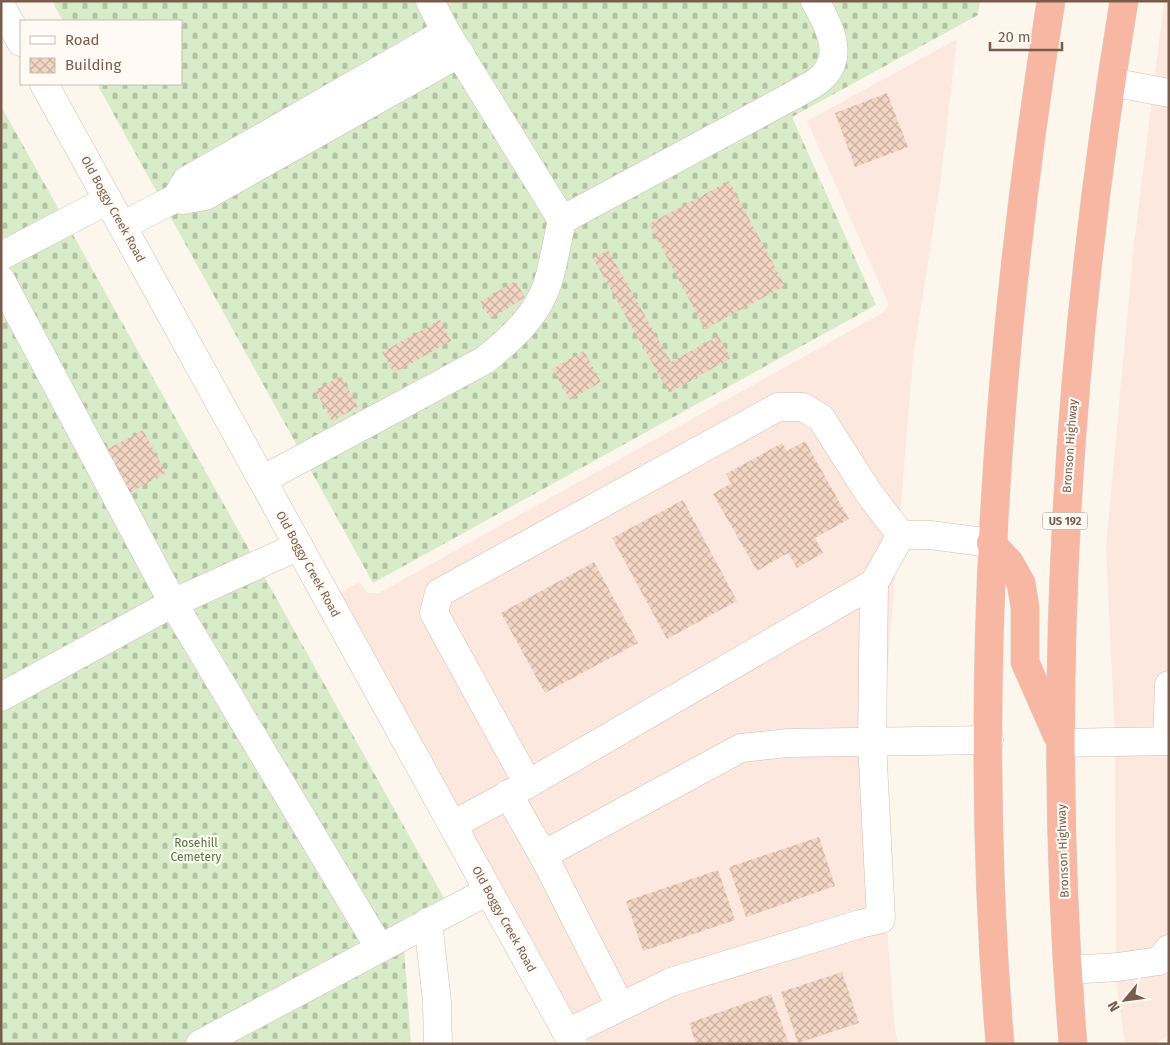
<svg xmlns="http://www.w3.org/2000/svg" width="1170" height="1045" viewBox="0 0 1170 1045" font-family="'Fira Sans',sans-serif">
<defs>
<pattern id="cemetery-stones" width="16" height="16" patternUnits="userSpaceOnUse" patternTransform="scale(1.25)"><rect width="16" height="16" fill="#d8ecc9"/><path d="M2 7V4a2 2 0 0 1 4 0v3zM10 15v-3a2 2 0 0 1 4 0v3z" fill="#b4c2a5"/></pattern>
<pattern id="building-cross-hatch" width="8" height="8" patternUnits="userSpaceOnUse" patternTransform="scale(1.25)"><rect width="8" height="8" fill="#f3d5c3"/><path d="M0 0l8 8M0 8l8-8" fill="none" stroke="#cab0a1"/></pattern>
</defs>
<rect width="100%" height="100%" fill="#fdf6ec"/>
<!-- commercial -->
<g fill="#fde8e0">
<polygon points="1164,1 1169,1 1169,1035 1153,1044 1125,1044 1116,980 1115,740 1106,547 1133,253"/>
<polygon points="957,39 940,185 913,359 887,674 882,861 895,1030 898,1044 590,1044 340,593 359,582 368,593 379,593 884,312 888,306 887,300 807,121"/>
</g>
<!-- cemetery -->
<g fill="url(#cemetery-stones)">
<polygon points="52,1 980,1 978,15 792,117 876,305 373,583 97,84 181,84 181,21 63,21"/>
<polygon points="1,106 444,898 402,920 411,1044 1,1044"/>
</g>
<!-- building -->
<g fill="url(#building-cross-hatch)">
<polygon points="887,93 908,147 855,167 835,113"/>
<polygon points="729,181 785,286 705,329 649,224"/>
<polygon points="608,250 671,362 718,336 731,358 669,393 593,258"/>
<polygon points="515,281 525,297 491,319 480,302"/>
<polygon points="440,320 451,341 394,373 382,352"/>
<polygon points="584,351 601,382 570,400 552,369"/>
<polygon points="341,376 358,407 332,421 315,390"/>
<polygon points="143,430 166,473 124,496 100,453"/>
<polygon points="805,441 849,519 815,538 823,553 797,568 788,553 757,571 713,494 731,483 726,474 782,443 787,451"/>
<polygon points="683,500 737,601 667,639 612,538"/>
<polygon points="594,562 638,643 545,693 501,613"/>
<polygon points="819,837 835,886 746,917 729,867"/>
<polygon points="718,870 735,920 643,951 626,901"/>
<polygon points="842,972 859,1023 798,1043 781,992"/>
<polygon points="771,994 789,1044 696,1044 689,1023"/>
</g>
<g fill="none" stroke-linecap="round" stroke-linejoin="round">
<!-- minor casing -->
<g stroke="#d1beb0" stroke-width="29">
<g id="minor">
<polyline points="1,6 21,42"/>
<polyline points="1111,82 1169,93"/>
<polyline points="44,84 573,1044"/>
<polyline points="176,198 183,200 205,196 460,53"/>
<path d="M562,220L792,96C802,90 818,83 825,74C844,52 827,22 815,1"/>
<polyline points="122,226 176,198 186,181 446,32"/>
<polyline points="1,256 108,200"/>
<polyline points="1,280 173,603 379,947"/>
<path d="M262,480L485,360C511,339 538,315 548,282C554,262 557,241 562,220L446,32L430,1"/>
<polyline points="1,697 173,603 299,546"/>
<polyline points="1061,743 1167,741 1169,685"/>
<polyline points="528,784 434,613 439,593 778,407 803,407 821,418 868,492 901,535"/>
<polyline points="508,794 543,855 741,748 788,743 989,740"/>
<polyline points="453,825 528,784 874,583 901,535 930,535 991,543"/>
<polyline points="543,855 620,1006"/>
<polyline points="428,922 437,1002 438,1044"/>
<polyline points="1068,970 1118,967 1159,961 1169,949"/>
<polyline points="567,1033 671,982 860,924 881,919 872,743 874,583"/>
<polyline points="200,1044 488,891"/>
</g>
</g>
<!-- highway casing -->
<g stroke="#dad1cd" stroke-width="29">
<g id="highway">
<polyline points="991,543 1009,562 1021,583 1025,607 1025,662 1057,735"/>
<path d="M1000,1044C971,695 996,346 1051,1"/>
<path d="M1073,1044C1044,694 1067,347 1124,1"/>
</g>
</g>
<!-- minor -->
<use href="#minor" stroke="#fff" stroke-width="28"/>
<!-- highway -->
<use href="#highway" stroke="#f7b7a3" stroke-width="28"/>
</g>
<g text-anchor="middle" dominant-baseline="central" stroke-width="4.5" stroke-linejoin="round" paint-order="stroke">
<!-- shield labels -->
<rect fill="#fffaf3" stroke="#a28b7f" stroke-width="1" x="1042.5" y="512.5" width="45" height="17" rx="4"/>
<g font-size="11" font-weight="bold" fill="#7a5c4d">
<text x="1065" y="521">US 192</text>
</g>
<!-- street labels -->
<g font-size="12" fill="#7a5c4d" stroke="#fffaf3">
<text transform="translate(113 209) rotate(61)">Old Boggy Creek Road</text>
<text transform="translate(1070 446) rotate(-86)">Bronson Highway</text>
<text transform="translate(308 564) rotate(61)">Old Boggy Creek Road</text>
<text transform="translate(1063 851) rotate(-92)">Bronson Highway</text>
<text transform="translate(504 919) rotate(61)">Old Boggy Creek Road</text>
</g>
<!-- park labels -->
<g font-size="12" fill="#537a41" stroke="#fffaf3">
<text x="196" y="843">Rosehill<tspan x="196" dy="14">Cemetery</tspan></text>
</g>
</g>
<!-- border -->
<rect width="1170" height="1045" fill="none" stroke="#7a5c4d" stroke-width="5"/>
<!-- legend -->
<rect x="20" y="20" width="162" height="65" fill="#fffaf3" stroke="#cabbb1"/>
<rect x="30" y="36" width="25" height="8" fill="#ffffff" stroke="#cabbb1"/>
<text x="65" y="45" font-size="15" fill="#7a5c4d">Road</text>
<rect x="30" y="58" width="25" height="15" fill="url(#building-cross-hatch)" stroke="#cabbb1"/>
<text x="65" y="70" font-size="15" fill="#7a5c4d">Building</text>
<!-- north arrow -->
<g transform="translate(1125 1000) rotate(241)" stroke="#fffaf3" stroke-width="4" paint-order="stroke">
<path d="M0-4L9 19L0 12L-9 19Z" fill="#7a5c4d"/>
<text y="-8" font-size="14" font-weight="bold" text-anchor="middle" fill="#7a5c4d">N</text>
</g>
<!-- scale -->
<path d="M990 42v8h72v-8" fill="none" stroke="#7a5c4d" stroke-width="2.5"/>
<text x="998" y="42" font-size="15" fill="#7a5c4d" stroke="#fffaf3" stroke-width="4" paint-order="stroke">20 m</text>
</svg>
